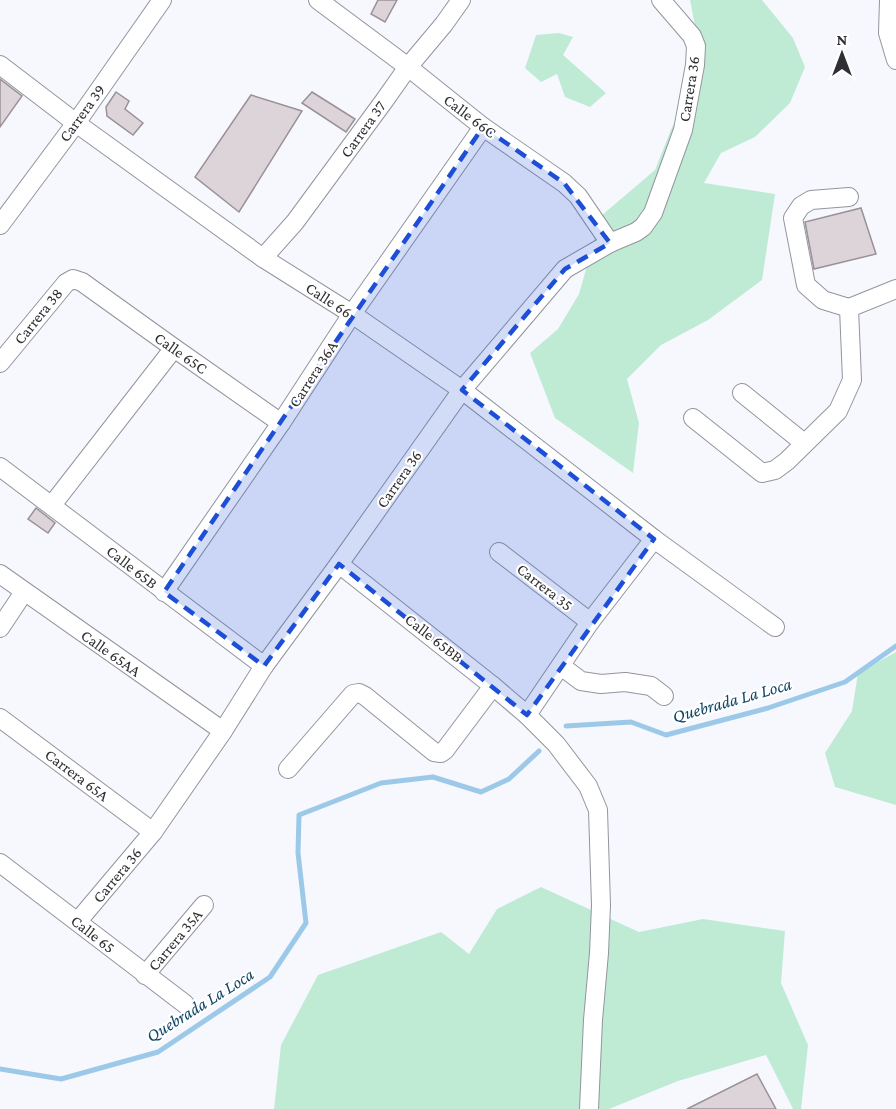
<svg xmlns="http://www.w3.org/2000/svg" width="896" height="1109" viewBox="0 0 896 1109" font-family="'Crimson Pro',serif">
<rect width="100%" height="100%" fill="#f7f8fe"/>
<!-- green -->
<g fill="#bfebd5">
<polygon points="690,0 762,0 793,38 805,67 790,103 755,137 721,153 704,183 775,194 762,280 708,320 661,345 627,379 639,423 633,473 555,418 530,353 558,329 579,294 601,216 655,170 672,127 699,83 696,31"/>
<polygon points="559,33 573,37 563,55 606,93 590,107 565,97 557,74 541,82 525,68 536,35"/>
<polygon points="896,652 896,805 835,787 825,753 852,711 858,673"/>
<polygon points="541,887 639,932 703,919 785,931 781,983 808,1045 801,1109 793,1109 766,1055 678,1081 609,1109 274,1109 281,1045 318,975 441,932 469,954 497,909"/>
</g>
<g fill="none" stroke-linecap="round" stroke-linejoin="round">
<!-- stream -->
<g stroke="#9dc9e8" stroke-width="5">
<polyline points="566,726 631,722 666,735 768,708 845,682 896,646"/>
<polyline points="0,1069 61,1079 158,1052 270,977 306,923 298,853 299,815 381,783 433,777 481,792 509,779 539,751"/>
</g>
</g>
<!-- building -->
<g fill="#ddd4da" stroke="#9a9197" stroke-width="1.5">
<polygon points="378,0 397,0 385,22 371,14"/>
<polygon points="0,79 22,96 0,127"/>
<polygon points="116,92 129,101 125,109 143,123 133,135 107,116 106,107"/>
<polygon points="312,92 355,119 346,132 302,103"/>
<polygon points="251,95 302,111 239,212 195,177"/>
<polygon points="861,208 876,254 814,269 805,222"/>
<polygon points="36,508 55,523 48,533 28,519"/>
<polygon points="757,1074 776,1109 687,1109"/>
</g>
<g fill="none" stroke-linecap="round" stroke-linejoin="round">
<!-- minor casing -->
<g stroke="#93959e" stroke-width="20">
<g id="minor">
<polyline points="318,0 408,67 483,127 564,183 578,196 610,243"/>
<polyline points="889,0 888,33 896,60"/>
<polyline points="0,65 76,123 263,258 352,314 462,390 654,539 775,627"/>
<polyline points="0,225 76,123 162,0"/>
<polyline points="263,258 295,222 384,101 408,67 444,24 461,0"/>
<polyline points="849,308 823,300 806,285 793,218 801,206 811,200 849,197"/>
<polyline points="0,363 66,283 73,279 82,282 174,348 281,423"/>
<polyline points="742,393 804,443"/>
<polyline points="693,418 762,473 775,470 787,461 838,411 852,380 849,308 896,289"/>
<polyline points="0,467 264,666"/>
<polyline points="52,505 174,348"/>
<polyline points="499,552 590,622"/>
<polyline points="339,564 493,686 527,715 556,744 588,786 598,810 601,905 599,953 593,1020 589,1109"/>
<polyline points="0,574 223,731"/>
<polyline points="164,592 281,423 352,314 483,127"/>
<polyline points="0,628 24,592"/>
<polyline points="561,666 581,681 601,684 625,682 651,686 664,696"/>
<polyline points="527,715 590,622 654,539"/>
<polyline points="0,718 153,832"/>
<polyline points="288,769 353,694 359,693 365,696 434,752 441,753 445,750 493,686"/>
<polyline points="0,863 185,1004"/>
<polyline points="78,921 153,832 223,731 264,666 339,564 462,390 565,269 610,243 636,232 643,227 653,213 683,130 695,65 696,46 692,36 661,0"/>
<polyline points="145,975 204,905"/>
</g>
</g>
<!-- minor -->
<use href="#minor" stroke="#fff" stroke-width="18"/>
</g>
<!-- marked area -->
<path fill="#1d4ed8" fill-opacity="0.2" stroke="#1d4ed8" stroke-width="4.5" stroke-dasharray="12 8" stroke-linejoin="round" d="M483,127L564,183L610,243L565,269L462,390L654,539L527,715L339,564L264,666L164,592Z"/>
<g text-anchor="middle" dominant-baseline="central" stroke-width="4.5" stroke-linejoin="round" paint-order="stroke">
<!-- street labels -->
<g font-size="16" fill="#303034" stroke="#fff">
<text transform="translate(689 89) rotate(-81)">Carrera 36</text>
<text transform="translate(82 113) rotate(-54)">Carrera 39</text>
<text transform="translate(470 116) rotate(37)">Calle 66C</text>
<text transform="translate(363 129) rotate(-54)">Carrera 37</text>
<text transform="translate(329 300) rotate(33)">Calle 66</text>
<text transform="translate(38 316) rotate(-51)">Carrera 38</text>
<text transform="translate(181 353) rotate(35)">Calle 65C</text>
<text transform="translate(313 374) rotate(-57)">Carrera 36A</text>
<text transform="translate(399 479) rotate(-55)">Carrera 36</text>
<text transform="translate(132 567) rotate(38)">Calle 65B</text>
<text transform="translate(545 587) rotate(38)">Carrera 35</text>
<text transform="translate(434 638) rotate(38)">Calle 65BB</text>
<text transform="translate(111 653) rotate(35)">Calle 65AA</text>
<text transform="translate(77 775) rotate(37)">Carrera 65A</text>
<text transform="translate(117 875) rotate(-50)">Carrera 36</text>
<text transform="translate(93 934) rotate(38)">Calle 65</text>
<text transform="translate(175 940) rotate(-50)">Carrera 35A</text>
</g>
<!-- water labels -->
<g font-size="18" font-style="italic" fill="#114766" stroke="#fff">
<text transform="translate(732 700) rotate(-16)">Quebrada La Loca</text>
<text transform="translate(200 1005) rotate(-32)">Quebrada La Loca</text>
</g>
</g>
<!-- north arrow -->
<g transform="translate(842 54)" stroke="#ffffff" stroke-width="4.5" paint-order="stroke">
<path d="M0-4.5L10 22L0 15L-10 22Z" fill="#303034"/>
<text y="-9" font-size="16" font-weight="bold" text-anchor="middle" fill="#303034">N</text>
</g>
</svg>
